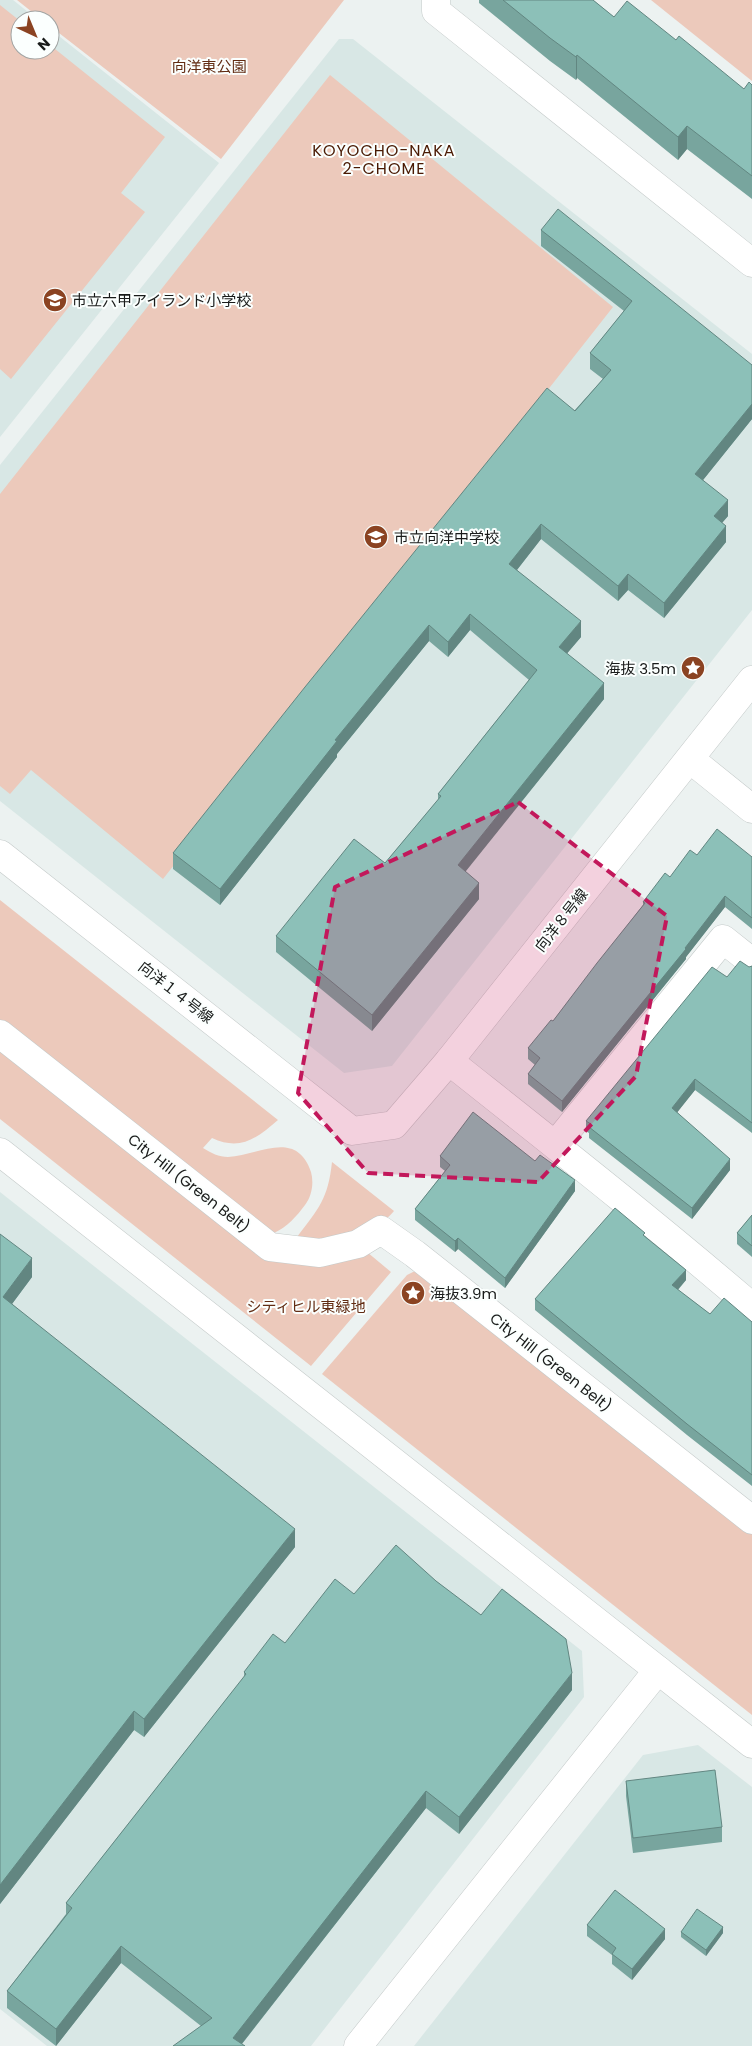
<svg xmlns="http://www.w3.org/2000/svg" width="752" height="2046" viewBox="0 0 752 2046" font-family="Poppins,'Noto Sans JP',sans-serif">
<rect width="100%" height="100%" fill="#ecf2f1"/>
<!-- built -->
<g fill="#d8e7e5">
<polygon points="0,0 13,0 38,20 20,20 20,50 50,50 50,29 219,163 0,437"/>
<polygon points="339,39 353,39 752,354 752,610 392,1066 344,1073 0,801 0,465"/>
<polygon points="0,1192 582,1651 584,1697 311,2046 47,2046 0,2009"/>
<polygon points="698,1745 752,1787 752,2046 414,2046 643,1755"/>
</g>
<!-- green -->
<g fill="#ecc9bb">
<polygon points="17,0 344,0 221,159 50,26 50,20 42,20"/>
<polygon points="651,0 752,0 752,81"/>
<polygon points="0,5 20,21 20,50 50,50 50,45 165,137 121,193 145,212 11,379 0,369"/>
<polygon points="330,75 613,307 163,879 31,770 10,794 0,786 0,494"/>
<path d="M0,900L278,1120C256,1139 240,1151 212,1138L203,1148C211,1153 219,1157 228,1157C258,1156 296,1128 311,1172C314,1183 312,1196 305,1205C297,1216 287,1227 274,1233L0,1023Z"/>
<polygon points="0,1046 277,1262 298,1264 367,1252 391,1272 311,1366 0,1119"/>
<path d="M332,1162L394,1211C375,1235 334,1238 307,1244L297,1237C319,1208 328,1199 332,1162Z"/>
<polygon points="415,1271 752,1531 752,1715 322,1374 407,1275"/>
</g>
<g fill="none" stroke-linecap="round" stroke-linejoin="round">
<!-- minor casing -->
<g stroke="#c4cac9" stroke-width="29">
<g id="minor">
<polyline points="436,0 436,11 752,263"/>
<polyline points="690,759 752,809"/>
<polyline points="0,854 352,1131 394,1125 449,1061 752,680"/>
<polyline points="0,1034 270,1247 320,1253 358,1244 381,1230 415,1254 752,1520"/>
<path d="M449,1061C551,1142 653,1222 752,1307"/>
<polyline points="556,1144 723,939 752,962"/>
<polyline points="0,1152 752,1744"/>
<polyline points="358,2046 658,1670"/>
</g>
</g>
<!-- minor -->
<use href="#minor" stroke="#fff" stroke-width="28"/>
</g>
<!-- wall -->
<g fill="#78a59e">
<polygon points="479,0 593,0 614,17 676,40 744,89 752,85 752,199 687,149 678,160 577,78 576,80 550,61 479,3"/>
<polygon points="541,230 752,365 752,419 703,480 728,516 722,523 726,542 664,618 628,590 618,601 541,539 517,570 581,637 567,653 604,699 465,871 479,899 372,1031 276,952 276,936 385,863 438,800 438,794 529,680 470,630 448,657 429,641 337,754 337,757 220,905 173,869 173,853 603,379 590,369 590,353 624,311 541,246"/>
<polygon points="697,855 752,857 752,929 725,907 686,957 686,959 562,1112 528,1084 528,1074 535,1065 528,1059 528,1048 553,1021 643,905 643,902 670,877"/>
<polygon points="752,966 752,1133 695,1090 677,1112 730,1170 692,1219 589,1138 589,1133 586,1131 586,1121 727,977 749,967"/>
<polygon points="440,1156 535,1161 575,1191 505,1288 458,1249 455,1252 415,1220 415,1209 445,1171 440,1167"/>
<polygon points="752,1215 752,1257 737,1244 737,1233"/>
<polygon points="0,1234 32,1277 12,1304 295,1547 144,1737 134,1730 0,1904"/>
<polygon points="645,1236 686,1280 678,1290 710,1314 752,1322 752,1486 687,1435 535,1310 535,1299"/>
<polygon points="436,1581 572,1690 459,1834 426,1808 242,2044 201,2026 121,1963 56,2046 7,2008 7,1991 66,1914 66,1903 244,1677 244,1672 354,1594"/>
<polygon points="626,1781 722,1827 722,1842 633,1853 626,1796"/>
<polygon points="587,1925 665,1939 632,1980 612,1964 612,1955 587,1936"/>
<polygon points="681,1932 723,1933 706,1956 681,1937"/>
</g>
<!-- shaded-wall -->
<g fill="#628681">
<polygon points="577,55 577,78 576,80 576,57"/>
<polygon points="687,126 687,149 678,160 678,137"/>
<polygon points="752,404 752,419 695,490 695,474"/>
<polygon points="728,500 728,516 714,532 714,516"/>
<polygon points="541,524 541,539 509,580 509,564"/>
<polygon points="726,526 726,542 664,618 664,603"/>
<polygon points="628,574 628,590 618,601 618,586"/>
<polygon points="470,614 470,630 448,657 448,642"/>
<polygon points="581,621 581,637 559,663 559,647"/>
<polygon points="429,625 429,641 337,754 337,757 220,905 220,889 335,740"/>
<polygon points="604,683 604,699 458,881 458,865"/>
<polygon points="479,883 479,899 372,1031 372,1015"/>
<polygon points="725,896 725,907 686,957 686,959 562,1112 562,1101 685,948"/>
<polygon points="695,1079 695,1090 672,1119 672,1108"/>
<polygon points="730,1159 730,1170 692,1219 692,1208"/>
<polygon points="575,1180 575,1191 505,1288 505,1278"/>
<polygon points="458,1238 458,1249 455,1252 455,1241"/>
<polygon points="32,1258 32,1277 3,1316 3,1297"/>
<polygon points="686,1270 686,1280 672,1296 672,1285"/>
<polygon points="295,1529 295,1547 144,1737 144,1719"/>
<polygon points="572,1673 572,1690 459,1834 459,1817"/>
<polygon points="134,1711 134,1730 0,1904 0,1885"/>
<polygon points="426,1791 426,1808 240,2046 233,2038"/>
<polygon points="723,1927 723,1933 706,1956 706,1950"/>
<polygon points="665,1929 665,1939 632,1980 632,1969"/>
<polygon points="121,1946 121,1963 56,2046 56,2029"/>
</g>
<!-- building -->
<g fill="#8cc0b8" stroke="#628681">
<polygon points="503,0 593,0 614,17 627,1 676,40 679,36 744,89 749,82 752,85 752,176 687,126 678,137 577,55 576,57 550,38"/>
<polygon points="558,209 752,365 752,404 695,474 728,500 714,516 726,526 664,603 628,574 618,586 541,524 509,564 581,621 559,647 604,683 458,865 479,883 372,1015 276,936 354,839 385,863 441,796 438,794 537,670 470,614 448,642 429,625 335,740 337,741 220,889 173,853 305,687 547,388 575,411 611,370 590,353 632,301 541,230"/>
<polygon points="717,829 752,857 752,918 725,896 685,948 686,949 562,1101 528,1074 540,1058 528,1048 551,1020 553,1021 597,963 645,903 643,902 665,873 670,877 690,850 697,855"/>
<polygon points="740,961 749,967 752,966 752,1123 695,1079 672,1108 730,1159 692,1208 589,1127 591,1124 586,1121 712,967 727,977"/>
<polygon points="473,1112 535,1161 540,1155 575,1180 505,1278 458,1238 455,1241 415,1209 450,1165 440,1156"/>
<polygon points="615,1208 645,1233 643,1235 686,1270 672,1285 710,1314 724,1298 752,1322 752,1475 687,1424 535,1299"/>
<polygon points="752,1215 752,1246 737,1233"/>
<polygon points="0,1234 32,1258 3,1297 295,1529 144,1719 134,1711 0,1885"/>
<polygon points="396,1545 436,1581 481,1615 502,1589 566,1639 572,1673 459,1817 426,1791 233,2038 245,2046 173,2046 212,2018 121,1946 56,2029 7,1991 72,1908 66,1903 246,1674 244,1672 273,1634 285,1643 335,1579 354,1594"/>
<polygon points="715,1770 722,1827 633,1838 626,1781"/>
<polygon points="615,1890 665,1929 632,1969 612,1954 616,1948 587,1925"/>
<polygon points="697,1909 723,1927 706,1950 681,1932"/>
</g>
<!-- marked area -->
<path fill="#c2185b" fill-opacity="0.2" stroke="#c2185b" stroke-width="4" stroke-dasharray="10 6" stroke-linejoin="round" d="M518,802L667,916L636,1076L538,1182L368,1173L298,1093L335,887Z"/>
<!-- icons -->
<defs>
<g id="school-disc" transform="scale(1.25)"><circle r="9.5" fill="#8b4322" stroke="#fbfffe"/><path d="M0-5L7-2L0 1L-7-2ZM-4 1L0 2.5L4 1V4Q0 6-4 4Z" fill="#fff"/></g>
<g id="sight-disc" transform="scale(1.25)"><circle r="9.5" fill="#8b4322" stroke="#fbfffe"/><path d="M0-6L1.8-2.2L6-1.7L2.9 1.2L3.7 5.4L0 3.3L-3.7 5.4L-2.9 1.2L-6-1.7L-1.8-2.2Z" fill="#fff"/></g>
</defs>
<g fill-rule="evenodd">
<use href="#school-disc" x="55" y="300"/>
<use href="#school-disc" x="376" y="537"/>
<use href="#sight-disc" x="693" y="668"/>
<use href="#sight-disc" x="413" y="1293"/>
</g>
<g text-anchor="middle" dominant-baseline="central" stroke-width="4" stroke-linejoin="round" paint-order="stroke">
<!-- park labels -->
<g font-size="15" fill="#622c13" stroke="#fbfffe">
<text x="209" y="66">向洋東公園</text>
<text x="306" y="1306">シティヒル東緑地</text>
</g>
<!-- poi labels -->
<g font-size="15" fill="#191b1a" stroke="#fbfffe" text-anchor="start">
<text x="72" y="300">市立六甲アイランド小学校</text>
<text x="394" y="537">市立向洋中学校</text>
<text x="676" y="668" text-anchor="end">海抜 3.5m</text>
<text x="430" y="1293">海抜3.9m</text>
</g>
<!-- street labels -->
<g font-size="15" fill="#191b1a" stroke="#fbfffe">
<text transform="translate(561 920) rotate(-52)">向洋８号線</text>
<text transform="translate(176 992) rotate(38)">向洋１４号線</text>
<text transform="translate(189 1183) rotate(38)">City Hill (Green Belt)</text>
<text transform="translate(551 1362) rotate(38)">City Hill (Green Belt)</text>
</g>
<!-- neighbourhood labels -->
<g font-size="16" letter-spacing="1" fill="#4a1a03" stroke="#fbfffe">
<text x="384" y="150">KOYOCHO-NAKA<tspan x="384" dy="18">2-CHOME</tspan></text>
</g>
</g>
<!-- north arrow -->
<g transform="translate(35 35) rotate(136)"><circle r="24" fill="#fbfffe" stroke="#a1a4a3"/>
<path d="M0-4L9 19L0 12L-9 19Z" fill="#8b4322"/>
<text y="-8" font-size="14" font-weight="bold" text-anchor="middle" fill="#191b1a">N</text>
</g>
</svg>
